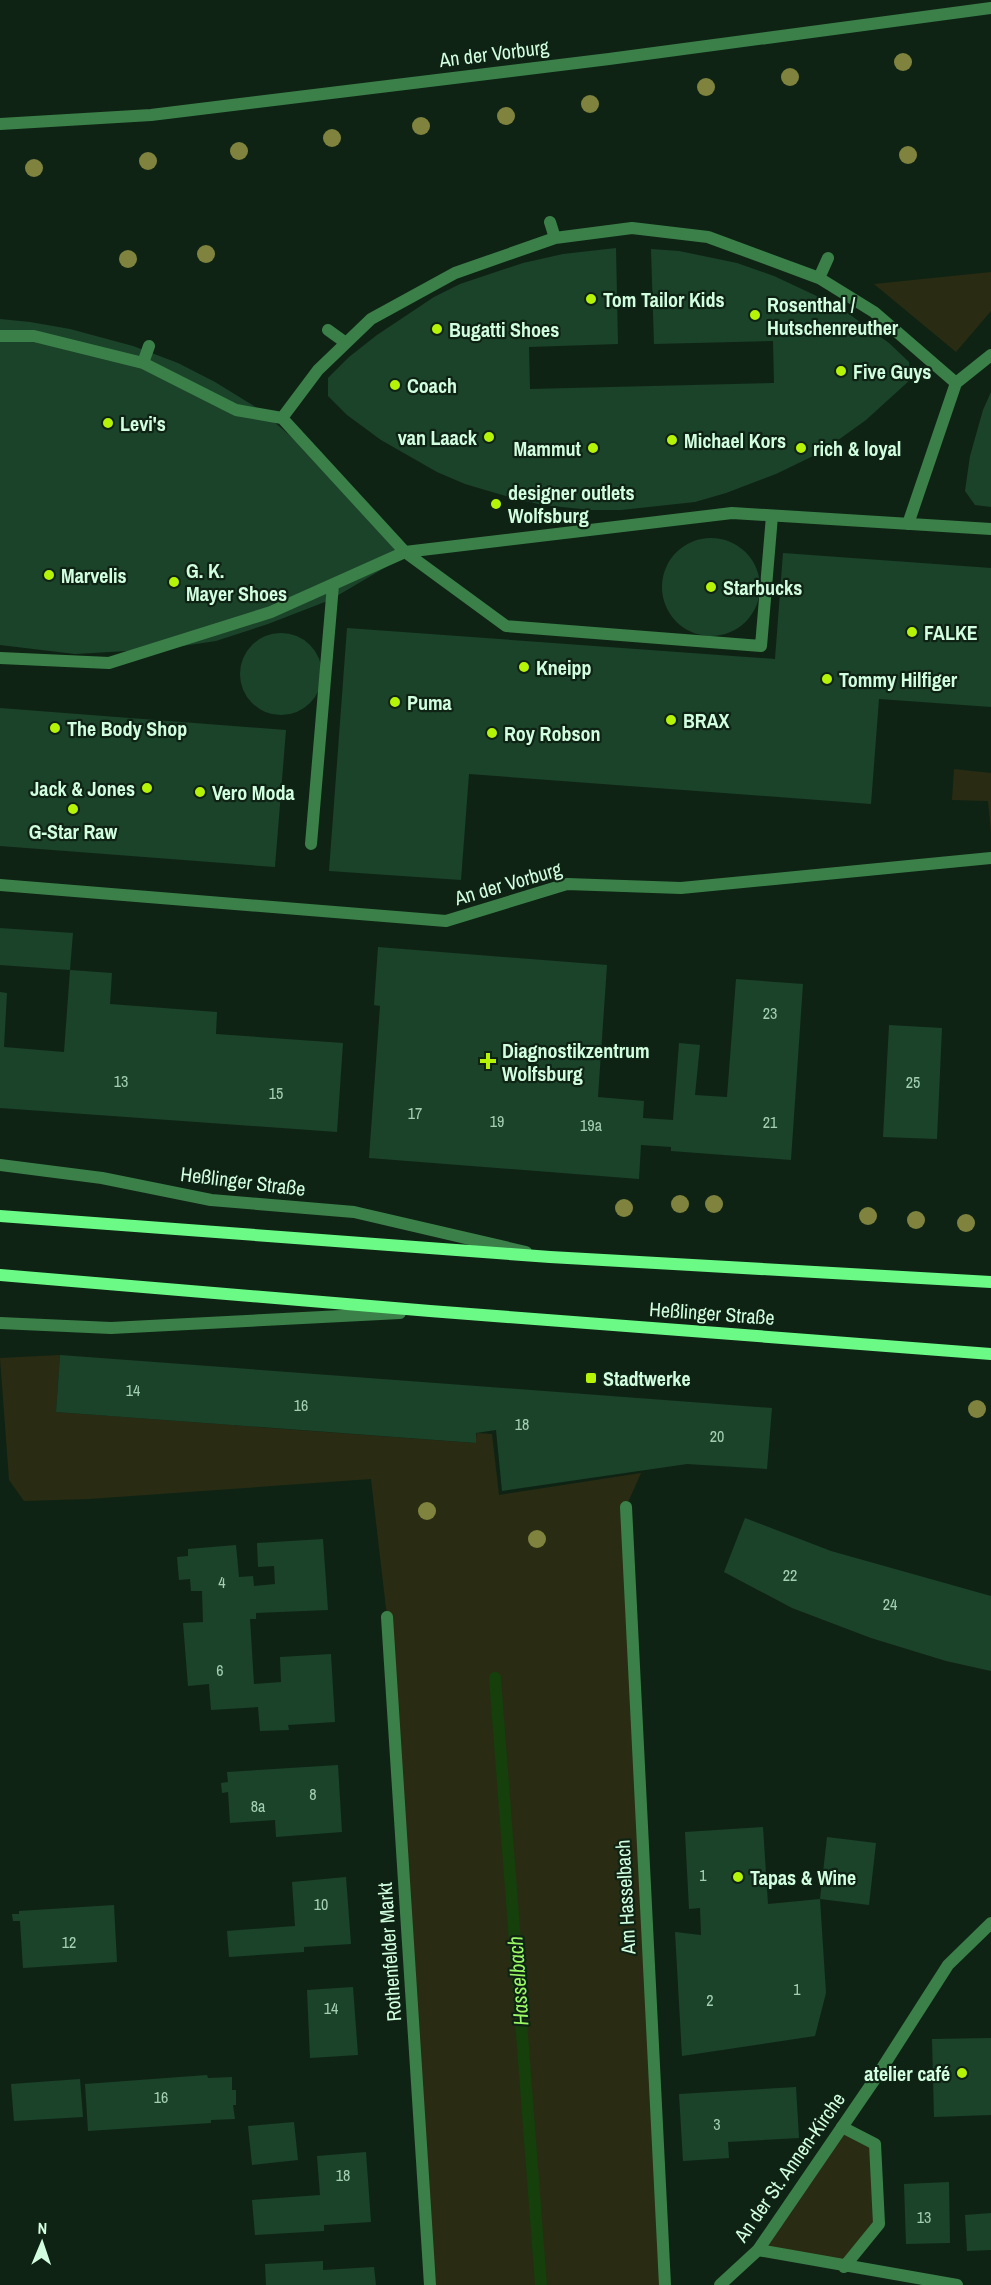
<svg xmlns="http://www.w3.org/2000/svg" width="991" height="2285" viewBox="0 0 991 2285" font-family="'Archivo Narrow',sans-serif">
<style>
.green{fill:#292c12}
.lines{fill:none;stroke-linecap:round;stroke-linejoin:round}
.stream{stroke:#153f0b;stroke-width:12}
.building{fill:#1b432a}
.service{stroke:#3b8049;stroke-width:12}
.pedestrian{stroke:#3b8049;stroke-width:12}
.minor{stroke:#3b8049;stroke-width:12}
.secondary{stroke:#6cfa87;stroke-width:12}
.tree{fill:#7f833e}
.poi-dot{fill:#b5f407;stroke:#0f2315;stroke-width:2}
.labels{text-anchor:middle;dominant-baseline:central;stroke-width:4.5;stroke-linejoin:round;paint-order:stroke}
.number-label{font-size:16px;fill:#a4cfb1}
.street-label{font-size:20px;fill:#d1fede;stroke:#0f2315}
.poi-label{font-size:20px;font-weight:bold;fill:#d1fede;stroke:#0f2315;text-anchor:start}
.water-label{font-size:21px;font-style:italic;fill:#9bfa63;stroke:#0f2315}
</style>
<rect width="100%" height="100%" fill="#0f2315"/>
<!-- green -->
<path class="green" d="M991 272V311L956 352 874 284Z
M954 769 991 773V833L988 801 952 800Z
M60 1355 56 1412 475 1443 477 1433 492 1434 499 1495 641 1473 626 1507 666 2285H430L387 1617 371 1479 89 1499 24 1501 9 1480 0 1358Z
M842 2127 875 2144 879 2224 844 2267 758 2250Z"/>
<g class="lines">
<!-- stream -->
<path class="stream" d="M495 1678 541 2285"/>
</g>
<!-- building -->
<path class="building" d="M616 248 618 344 529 347 530 389 774 383 773 341 654 344 651 249 679 251 737 263 774 276 838 306 889 343 909 362 910 380 866 420 841 438 811 457 776 474 726 493 695 502 621 510H591L543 505 516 499 465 484 437 472 381 440 347 415 328 396V378L349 357 377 335 434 297 460 284 523 263 563 254Z
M0 319 30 322 70 329 133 346 178 363 215 382 254 406 279 426 338 478 403 557 330 600 268 624 216 641 162 649 75 654 0 645Z
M991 392V507L975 505 965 491 970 456 983 410Z
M662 587a49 49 0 1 1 98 0a49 49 0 1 1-98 0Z
M783 553 991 568V707L879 699 871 804 469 774 461 880 329 871 347 628 775 659Z
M240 674a41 41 0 1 1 82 0a41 41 0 1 1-82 0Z
M0 708 286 730 275 867 0 846Z
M0 928 73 933 70 970 112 973 110 1004 217 1012 216 1034 343 1043 337 1132 0 1108V992L7 993 4 1047 64 1052 70 970 0 965Z
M378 947 607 965 598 1097 644 1101 643 1118 673 1120 679 1043 700 1045 695 1095 727 1097 736 979 803 984 791 1160 671 1151V1147L641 1145 639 1179 369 1158 380 1006 374 1005Z
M889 1025 942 1028 937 1139 883 1137Z
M60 1355 772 1408 767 1469 687 1464 502 1491 496 1430 476 1433V1443L56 1412Z
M745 1518 831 1551 991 1596V1671L946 1661 871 1638 792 1608 724 1572Z
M323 1539 328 1610 256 1613V1619H250L254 1684 281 1682 280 1657 331 1654 335 1722 288 1725 289 1730 260 1731 258 1707 211 1710 209 1684 188 1686 183 1623 203 1622 202 1591H191L190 1579 179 1580 177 1557 188 1556V1549L236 1545 239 1577 253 1576 254 1586 275 1584 274 1566 258 1567 257 1543Z
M338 1765 342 1832 276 1837 275 1820 230 1823 228 1792 222 1793 221 1783 228 1782 227 1772Z
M763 1827 768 1904 820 1899 826 1993 815 2036 682 2056 675 1932 701 1935 700 1908 689 1909 685 1832Z
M827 1837 876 1843 869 1905 820 1899Z
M346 1877 351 1944 304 1947V1952L229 1957 227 1931 295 1926 292 1882Z
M114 1905 117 1962 23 1968 20 1921H13L12 1914H19V1911Z
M353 1987 358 2055 310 2058 307 1990Z
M991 2038V2115L934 2117 932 2039Z
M207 2075 208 2078 232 2077V2090H236V2105H233L235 2119 211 2120V2123L88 2131 85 2084Z
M80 2079 83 2117 14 2121 11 2084Z
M796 2087 799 2138 728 2142 729 2158 683 2161 679 2094Z
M294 2122 298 2160 252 2165 248 2126Z
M366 2152 371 2222 324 2225V2231L255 2235 252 2200 320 2195 317 2156Z
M949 2182 950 2243 906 2244 904 2184Z
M991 2213V2250L967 2251 965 2215Z
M323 2261V2270L374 2267 376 2285H266L265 2264Z"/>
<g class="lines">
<!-- service -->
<path class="service" d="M626 1507 665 2285
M842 2127 875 2144 879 2224 844 2267
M758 2250 957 2285"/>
<!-- pedestrian -->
<path class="pedestrian" d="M550 222 555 238
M819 278 828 258
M328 330 346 343
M0 336H34L143 363 236 410 282 418 318 370 371 319 455 273 555 238 632 228 708 237 819 278 874 312 956 383 991 355
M143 363 149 346
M282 418 405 552 506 626 761 646 772 516
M908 524 956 383
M0 658 109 663 271 612 405 552 732 513 991 529
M311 844 333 585"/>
<!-- minor -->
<path class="minor" d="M0 124 151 115 609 59 991 8
M0 885 446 921 567 884 681 888 991 858
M0 1165 102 1178 211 1200 354 1212 526 1252
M0 1323 111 1328 400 1313
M387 1617 430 2285
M720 2285 758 2250 877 2076 948 1965 991 1923"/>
<!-- secondary -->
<path class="secondary" d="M0 1216 550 1257 991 1282
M0 1275 430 1311 991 1354"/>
</g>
<!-- trees -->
<g class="tree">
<circle cx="903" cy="62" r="9"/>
<circle cx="790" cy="77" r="9"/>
<circle cx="706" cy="87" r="9"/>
<circle cx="590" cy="104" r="9"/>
<circle cx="506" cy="116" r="9"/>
<circle cx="421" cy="126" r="9"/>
<circle cx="332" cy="138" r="9"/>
<circle cx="239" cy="151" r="9"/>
<circle cx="908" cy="155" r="9"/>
<circle cx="148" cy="161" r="9"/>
<circle cx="34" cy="168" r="9"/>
<circle cx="206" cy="254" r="9"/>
<circle cx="128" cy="259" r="9"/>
<circle cx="680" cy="1204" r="9"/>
<circle cx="714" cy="1204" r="9"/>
<circle cx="624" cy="1208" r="9"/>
<circle cx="868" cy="1216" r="9"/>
<circle cx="916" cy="1220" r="9"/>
<circle cx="966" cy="1223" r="9"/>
<circle cx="977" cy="1409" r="9"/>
<circle cx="427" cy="1511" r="9"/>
<circle cx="537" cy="1539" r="9"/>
</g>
<!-- markers -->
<g class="poi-dot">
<circle cx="591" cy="299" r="6"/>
<circle cx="755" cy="315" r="6"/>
<circle cx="437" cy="329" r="6"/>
<circle cx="841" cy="371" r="6"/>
<circle cx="395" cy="385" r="6"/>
<circle cx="108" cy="423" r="6"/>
<circle cx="489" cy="437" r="6"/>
<circle cx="672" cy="440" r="6"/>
<circle cx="593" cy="448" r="6"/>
<circle cx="801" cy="448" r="6"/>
<circle cx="496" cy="504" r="6"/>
<circle cx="49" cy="575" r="6"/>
<circle cx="174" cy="582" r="6"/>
<circle cx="711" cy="587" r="6"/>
<circle cx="912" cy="632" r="6"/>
<circle cx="524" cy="667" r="6"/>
<circle cx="827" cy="679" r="6"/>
<circle cx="395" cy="702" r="6"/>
<circle cx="671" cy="720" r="6"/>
<circle cx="55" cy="728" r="6"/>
<circle cx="492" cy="733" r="6"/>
<circle cx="147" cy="788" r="6"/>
<circle cx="200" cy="792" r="6"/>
<circle cx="73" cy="809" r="6"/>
<path d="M485 1052h6v6h6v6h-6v6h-6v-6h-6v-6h6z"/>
<rect x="585" y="1372" width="12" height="12" rx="3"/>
<circle cx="738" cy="1877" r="6"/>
<circle cx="962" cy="2073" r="6"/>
</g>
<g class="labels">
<!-- number labels -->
<g class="number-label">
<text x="770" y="1013">23</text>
<text x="121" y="1081">13</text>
<text x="913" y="1082">25</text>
<text x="276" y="1093">15</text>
<text x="415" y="1113">17</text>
<text x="497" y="1121">19</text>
<text x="770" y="1122">21</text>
<text x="591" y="1125">19a</text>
<text x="133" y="1390">14</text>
<text x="301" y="1405">16</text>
<text x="522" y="1424">18</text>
<text x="717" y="1436">20</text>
<text x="790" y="1575">22</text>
<text x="222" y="1582">4</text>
<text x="890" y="1604">24</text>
<text x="220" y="1670">6</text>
<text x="313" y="1794">8</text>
<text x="258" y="1806">8a</text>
<text x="703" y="1875">1</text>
<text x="321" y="1904">10</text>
<text x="69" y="1942">12</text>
<text x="797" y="1989">1</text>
<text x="710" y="2000">2</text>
<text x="331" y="2008">14</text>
<text x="161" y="2097">16</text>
<text x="717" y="2124">3</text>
<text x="343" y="2175">18</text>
<text x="924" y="2217">13</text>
</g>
<!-- street labels -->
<g class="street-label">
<text transform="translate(494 53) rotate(-7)">An der Vorburg</text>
<text transform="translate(508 883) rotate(-16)">An der Vorburg</text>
<text transform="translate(243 1181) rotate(7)">Heßlinger Straße</text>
<text transform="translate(712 1313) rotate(4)">Heßlinger Straße</text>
<text transform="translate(625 1897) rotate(-93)">Am Hasselbach</text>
<text transform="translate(389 1952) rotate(-94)">Rothenfelder Markt</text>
<text transform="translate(789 2167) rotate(-55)">An der St. Annen-Kirche</text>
</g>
<!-- poi labels -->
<g class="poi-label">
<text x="603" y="299">Tom Tailor Kids</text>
<text x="767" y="304">Rosenthal /<tspan x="767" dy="23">Hutschenreuther</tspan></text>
<text x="449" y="329">Bugatti Shoes</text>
<text x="853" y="371">Five Guys</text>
<text x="407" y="385">Coach</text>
<text x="120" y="423">Levi's</text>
<text x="477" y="437" text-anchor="end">van Laack</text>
<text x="684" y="440">Michael Kors</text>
<text x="581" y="448" text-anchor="end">Mammut</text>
<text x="813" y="448">rich &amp; loyal</text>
<text x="508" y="492">designer outlets<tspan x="508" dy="23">Wolfsburg</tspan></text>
<text x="186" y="570">G. K.<tspan x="186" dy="23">Mayer Shoes</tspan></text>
<text x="61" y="575">Marvelis</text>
<text x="723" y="587">Starbucks</text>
<text x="924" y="632">FALKE</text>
<text x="536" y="667">Kneipp</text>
<text x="839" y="679">Tommy Hilfiger</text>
<text x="407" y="702">Puma</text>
<text x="683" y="720">BRAX</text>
<text x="67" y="728">The Body Shop</text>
<text x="504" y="733">Roy Robson</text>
<text x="135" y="788" text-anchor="end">Jack &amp; Jones</text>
<text x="212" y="792">Vero Moda</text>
<text x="73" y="831" text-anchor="middle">G-Star Raw</text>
<text x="502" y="1050">Diagnostikzentrum<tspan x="502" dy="23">Wolfsburg</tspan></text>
<text x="603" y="1378">Stadtwerke</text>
<text x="750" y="1877">Tapas &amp; Wine</text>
<text x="950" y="2073" text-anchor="end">atelier café</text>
</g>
<!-- water labels -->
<g class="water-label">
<text transform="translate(518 1981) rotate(-94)">Hasselbach</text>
</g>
</g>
<!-- north arrow -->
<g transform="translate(42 2243) rotate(2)" stroke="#0f2315" stroke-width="4.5" paint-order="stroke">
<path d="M0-4.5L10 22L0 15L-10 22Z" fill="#d1fede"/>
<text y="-9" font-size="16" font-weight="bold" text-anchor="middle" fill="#d1fede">N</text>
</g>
</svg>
